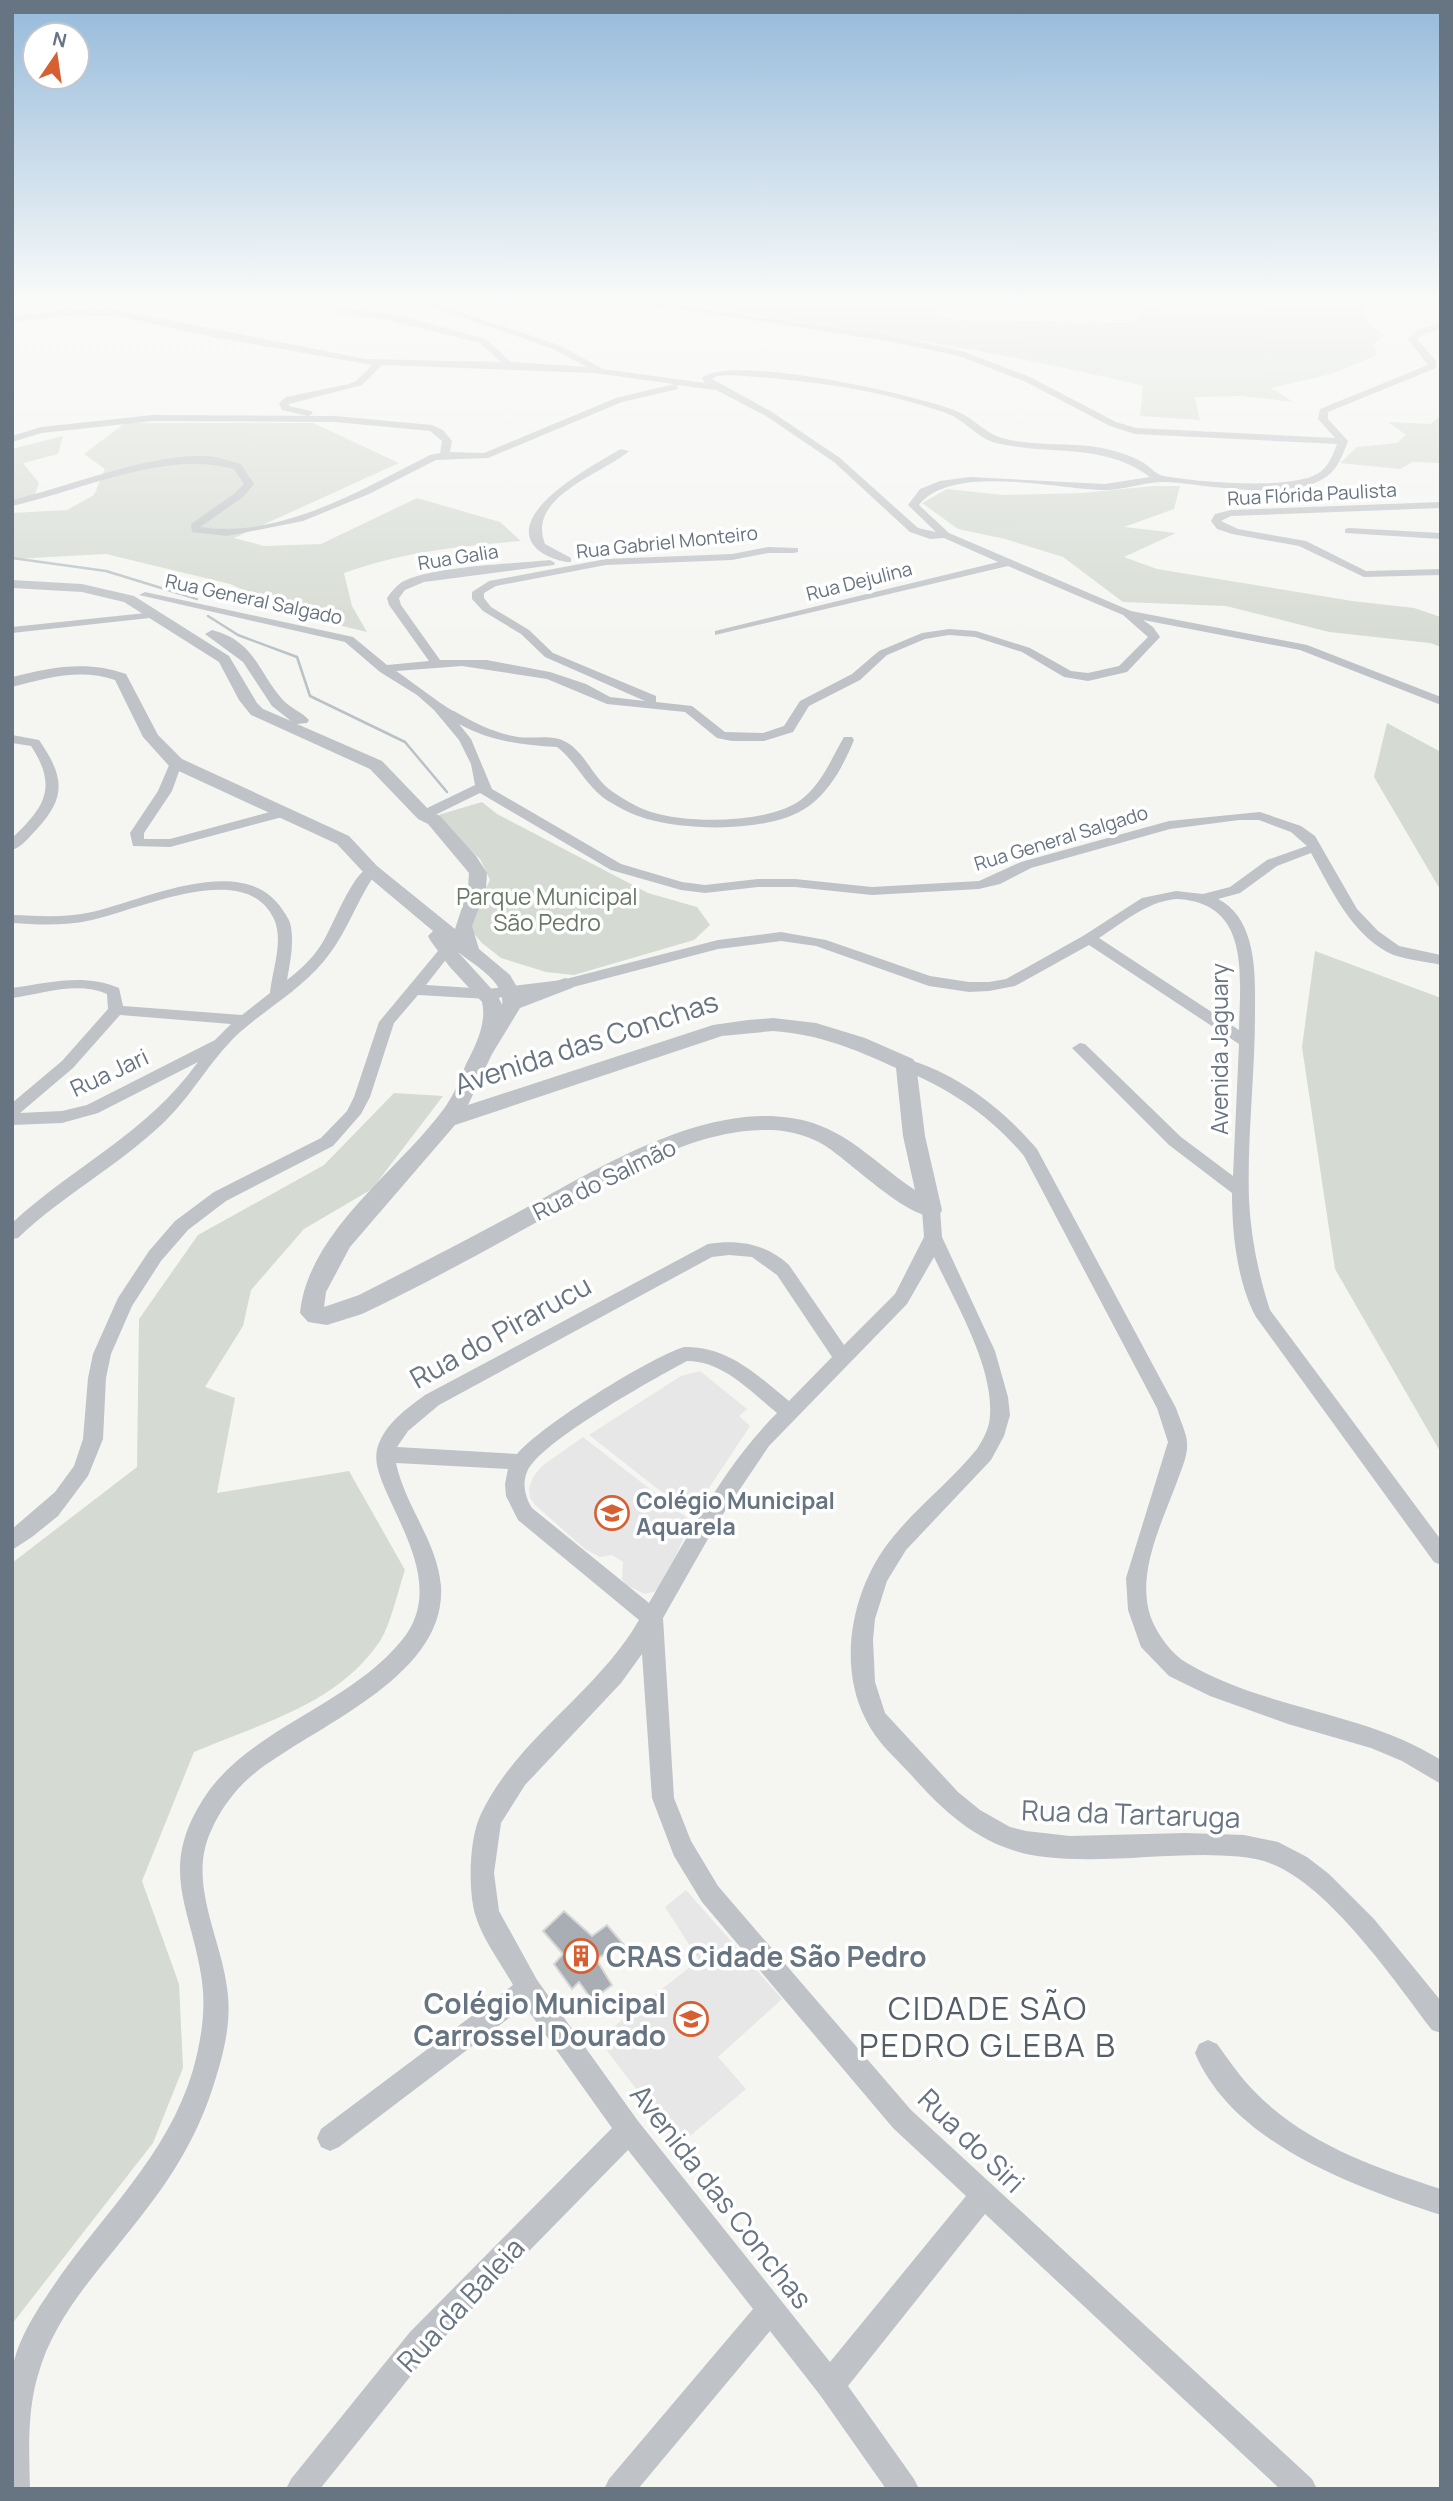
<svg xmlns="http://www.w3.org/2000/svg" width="1453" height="2501" viewBox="0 0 1453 2501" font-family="Manrope,sans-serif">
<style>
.built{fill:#e6e7e6}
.green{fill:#d5dad2}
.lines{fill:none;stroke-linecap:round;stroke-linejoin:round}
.stream{stroke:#b8c2c7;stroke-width:2.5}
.building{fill:#a8aeb4;stroke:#d7d7d5;stroke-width:2}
.minor{fill:#bfc2c6;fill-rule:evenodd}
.tertiary{fill:#bfc2c6;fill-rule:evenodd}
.labels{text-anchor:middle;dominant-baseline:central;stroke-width:7;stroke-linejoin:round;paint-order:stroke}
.far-street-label{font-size:19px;fill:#677481;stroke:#fff}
.park-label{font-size:23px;fill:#687965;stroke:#fff}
.street-label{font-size:23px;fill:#677481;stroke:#fff}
.poi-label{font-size:23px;font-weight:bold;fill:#677481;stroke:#fff;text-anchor:start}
.near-street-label{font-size:28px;fill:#677481;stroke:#fff}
.near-poi-label{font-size:28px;font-weight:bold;fill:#677481;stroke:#fff;text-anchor:start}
.near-quarter-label{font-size:32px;letter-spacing:2px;fill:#545e67;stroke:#fff}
</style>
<rect width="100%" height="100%" fill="#f5f6f2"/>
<!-- built -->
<path class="built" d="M700 1371 747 1409 739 1416 750 1426 691 1515 589 1435 681 1376Z
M583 1437 691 1521 661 1590 645 1594 626 1585 622 1579 623 1562 612 1555 600 1557 585 1549 535 1505 530 1498 529 1488 533 1477 542 1466Z
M686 1890 782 1999 718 2057 746 2089 679 2145 598 2039 699 1960 665 1907Z"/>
<!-- green -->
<path class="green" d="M682 303H970L927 315 969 321 1131 323 1156 303H1363C1361 319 1372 326 1384 336L1373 344 1377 355 1331 374 1271 388 1293 402 1242 396 1195 397 1200 420 1140 416 1143 386C992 348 836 328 682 303Z
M1441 416V463L1413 462 1400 469 1340 463 1357 447 1397 443 1406 435 1388 422 1430 424Z
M125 423H313L399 463 234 538 264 546 321 544 417 498 500 522 521 541C459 546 403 552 344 573L352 606 367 632 305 617 230 584 106 554 12 559V513L67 510 94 495 105 469 84 454Z
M63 436 58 454 23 463 39 483 34 497 12 500V449Z
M1154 486H1180L1174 509 1124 527 1176 533 1124 557 1157 569 1352 601 1414 608 1441 617V647L1430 643 1329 632 1226 606 1123 602 1063 557 1005 539 958 529 922 503 947 489 1003 495 1082 493Z
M1387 723 1441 752V891L1374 777Z
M482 802 497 814 648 893 697 907 710 925 694 940 574 975 546 972 501 958 482 943 471 930 472 916 490 880 480 859 435 816Z
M1315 951 1441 998V1453L1335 1269 1302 1047Z
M394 1093 443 1096 372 1189 304 1229 251 1290 243 1326 205 1387 235 1398 217 1493 349 1471 405 1570C398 1590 391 1624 380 1641 337 1705 261 1723 194 1752L142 1881 179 1984 183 2068 153 2143 12 2324V1563L137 1467 139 1319 198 1235 324 1165Z"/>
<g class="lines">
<!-- stream -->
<path class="stream" d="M12 558 106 571 197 599
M208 616 238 635 297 657 310 696 405 742 447 792"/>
</g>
<!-- building -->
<path class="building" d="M564 1911 592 1936 607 1925 624 1945 596 1959 612 1985 592 2000 579 1982 572 1989 554 1964 563 1954 543 1931Z"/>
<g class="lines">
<!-- minor -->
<path class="minor" d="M422 303H433L559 345 603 369 705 383 702 378C730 353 918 395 956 411 973 417 984 433 1002 438 1034 447 1069 442 1102 448 1116 451 1130 455 1142 462 1150 466 1156 475 1164 476 1196 482 1290 490 1317 474 1328 468 1333 455 1337 444L1135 434 1110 426 1026 382 959 356 888 341 641 303H660L888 335 965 352 1032 378 1116 422 1136 428 1335 438 1318 419 1320 409 1428 365 1408 339 1417 330 1441 323V329L1423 334 1417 339 1436 361V368L1328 412V419L1348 441C1343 454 1338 469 1326 477 1290 502 1210 485 1168 482 1146 481 1126 490 1104 490 1057 489 951 463 919 505L949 533 1131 611 1307 645 1441 697V705L1300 650 1143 620 1153 627 1160 637 1127 672 1088 681 1064 677 1022 652 975 637 949 635 925 639 887 655 860 680 809 706 793 732 764 741H732L717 738 685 712 607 704 547 679 462 666 396 671C407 678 450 711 454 711 475 723 494 733 518 737 533 739 553 734 566 742 586 753 593 779 613 792 625 800 638 808 651 812 689 824 770 824 802 799 823 782 831 759 844 737H852L854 740C844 764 831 790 809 806 772 833 690 831 647 819 633 815 620 808 608 801 586 787 577 762 557 747 521 745 490 741 459 724L471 739 492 789 621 864 682 882 705 885 758 879H795L872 887 979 881 1021 862 1169 821 1260 812 1301 826 1315 836 1357 909 1378 931 1399 946 1441 955V965C1425 961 1402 960 1387 952 1350 931 1331 889 1311 853L1277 866 1240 893 1218 899C1234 907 1244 922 1249 940 1256 964 1255 990 1255 1014 1255 1075 1247 1138 1249 1200 1251 1238 1258 1273 1270 1310L1441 1540V1565L1434 1562 1256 1317C1237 1282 1232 1233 1232 1193L1169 1145 1072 1048 1080 1043 1085 1044 1181 1137 1233 1176 1239 1044 1089 945 1015 986 989 991 969 992 929 986 816 946 781 941 718 949 562 990 488 999 418 995 394 1023 370 1097 361 1114 333 1146 226 1201 188 1230 161 1261 132 1306 111 1354 106 1378 103 1439 88 1476 58 1516 32 1537 12 1550V1529L55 1492 74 1466 83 1439 88 1378 93 1354 118 1298 149 1251 175 1221 214 1192 321 1138 347 1111 354 1097 379 1022 443 945 448 943 455 948 426 985 488 989 562 980 718 940 781 932 826 940 930 976 969 982H989L1006 979 1083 936 1142 898 1176 891 1203 894 1230 887 1267 860 1307 846 1291 832 1259 820H1239L1170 829 1031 868 1000 884 979 889 872 895 795 887H758L705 893 681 890 611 870 480 793 429 818H419V812L475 785 471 764 459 740 434 710 417 695 380 672 345 642 139 595 145 592 353 637 387 665 429 661 389 605 387 598C392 591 396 586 402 582 432 566 513 564 550 560L555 563 554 565 424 582 405 590 399 598 401 605 440 660H487L550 672 586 684 610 697 645 701 545 657 521 634 483 611 472 599V592L489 581 606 559 732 554 768 547 798 548V552L794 553H768L732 560 606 565 496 586 484 593V598L491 607 529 630 553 653 656 696V702L692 706 725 732 763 733 784 726 800 701 852 674 879 651 922 633 949 629 976 631 1030 648 1071 671 1088 673 1119 666 1148 637 1123 615 1008 566 715 635V631L998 562 944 538 930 539 910 532 834 462 766 416 716 390 677 385 678 389 622 402 488 458 436 460 369 494 303 521 227 536 192 532 191 524 235 493 244 484 234 469C165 450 80 491 12 506V500C67 487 161 449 215 457 224 459 233 462 241 464L254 484 243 497 200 527C280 539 361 490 430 455L440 453 442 441 430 431 335 422 153 421 42 433 12 442V436L41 427 153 415 335 416 432 425 443 430 452 441 450 452 484 453 616 398 674 384 594 373 382 365 362 385 289 404V406L311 411 313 413 308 416 282 410 279 403 286 397 349 384 356 381 372 365 213 337 122 317 75 315 12 322V316L75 309 122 311 366 359 501 362 480 343 387 320 338 313 341 308 402 316 486 339 511 362 587 367 553 349ZM732 375C804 380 878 389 946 413 965 420 977 438 996 443 1049 456 1104 442 1150 477L1105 484 970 477 940 481 920 489 908 505 936 532 918 528 840 458 772 412 712 379 717 376ZM1176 899C1251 902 1240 975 1239 1030L1099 938C1124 922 1146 902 1176 899Z
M621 449 629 451C603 474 526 496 545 544L571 558V562C562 563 542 555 536 548 502 512 599 462 621 449Z
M1441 502V508L1231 516 1221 521 1238 529 1306 541 1366 571 1441 569V575L1364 577 1299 546 1232 534 1217 529 1211 521 1215 514 1231 510Z
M1349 528 1441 533V539L1345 533V529Z
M155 612 161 615 159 617 12 633V627Z
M12 735 39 740C63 775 68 796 37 829 30 836 22 847 12 850V838C45 807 58 787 31 746L12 743Z
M176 759 182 763 172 791 144 833V839H170L285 808 292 812 290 815 170 847 133 846 130 833 158 791 170 763Z
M371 866 378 870C357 899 347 934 324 961 300 990 266 1009 239 1033 209 1061 191 1098 160 1126 116 1167 62 1196 18 1238L12 1239V1223C76 1164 145 1135 198 1062L98 1113 62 1123 12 1125V1103L62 1061 108 1009 107 994C77 981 43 994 12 998V988C50 983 83 973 119 988L123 1006 242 1015 270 993C272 971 284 941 274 919 246 858 139 910 92 920 66 926 39 925 12 923V915C39 916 66 918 92 912 144 900 244 851 282 909 286 915 290 920 291 927 294 945 290 963 287 980 300 970 312 959 321 945 333 927 352 872 371 866ZM120 1015 231 1024 215 1040 87 1105 62 1111 20 1113 73 1068Z
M906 1059C957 1073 1003 1109 1037 1149L1176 1408C1179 1418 1187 1433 1187 1443 1188 1455 1182 1468 1178 1479 1163 1521 1135 1573 1151 1618 1158 1635 1171 1654 1187 1663 1266 1710 1364 1711 1441 1760V1784L1402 1761 1371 1748 1288 1724 1210 1696 1169 1676 1141 1647 1128 1610 1126 1578 1168 1442 1157 1408 1024 1156C990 1115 949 1089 900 1068L898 1064 900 1060Z
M931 1204 940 1210 942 1237 995 1351 1008 1397 1010 1415 1004 1436 991 1460 906 1550 887 1581 875 1619 873 1640 875 1682 885 1713 958 1792 980 1810 1010 1827 1026 1831 1070 1836 1186 1833 1244 1835 1278 1842 1307 1857 1329 1874 1374 1919 1441 2001V2033L1432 2030C1394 1980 1330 1887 1272 1864 1251 1855 1226 1856 1204 1855 1151 1855 1098 1863 1045 1857 989 1851 949 1818 913 1777 897 1759 877 1743 866 1720 836 1663 853 1585 893 1537 919 1505 952 1480 977 1449 984 1438 990 1427 990 1414 993 1365 954 1300 934 1257L907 1304 769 1446 717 1523 663 1618 674 1798 691 1841 718 1886 911 2110 1312 2479 1317 2489H1280L985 2214 848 2386 914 2479 919 2489H886L820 2395 770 2331 638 2489H604L609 2479 753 2309 628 2150 430 2352 320 2489H286L291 2479 410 2332 612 2128 525 2006 339 2147 330 2151 321 2147 317 2138 321 2129 513 1985C501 1963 482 1939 475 1914 468 1889 469 1838 481 1814 517 1738 597 1693 639 1620L518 1520 506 1496 505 1484 508 1469 396 1463C405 1506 437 1541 441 1586 447 1680 307 1728 249 1778 233 1792 219 1812 211 1831 186 1884 224 1942 228 1996 231 2027 222 2060 212 2090 197 2136 172 2177 142 2215 104 2265 55 2313 38 2375 27 2412 29 2451 30 2489H12C12 2461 12 2433 12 2405 12 2393 10 2378 13 2366 18 2340 35 2313 50 2291 99 2217 167 2158 193 2070 201 2041 206 2011 202 1981 192 1909 158 1872 202 1801 246 1729 348 1707 402 1640 441 1592 406 1537 385 1489 380 1476 373 1461 378 1446 386 1423 406 1409 425 1395L708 1244C739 1239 766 1244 789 1265L844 1345 895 1294 924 1237 922 1210ZM729 1255 752 1257 777 1275 832 1357 789 1401C757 1375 728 1346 684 1347 647 1359 542 1425 517 1454L397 1447 408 1431 439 1405 712 1257ZM687 1361C723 1361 750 1391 777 1413 723 1467 687 1538 649 1603L532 1508C525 1497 522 1484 527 1472 538 1443 655 1378 687 1361ZM642 1654 652 1798 674 1856 702 1902 893 2128 966 2196 830 2362 638 2121 537 1980 499 1911 494 1873 501 1823 525 1785 621 1683Z
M1208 2040 1217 2044C1229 2060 1240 2077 1254 2091 1304 2143 1374 2167 1441 2189V2215C1355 2187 1233 2144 1195 2053L1199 2044Z"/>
<!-- tertiary -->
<path class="tertiary" d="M12 580 82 584 134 596 229 656 257 703 263 709 291 721 272 706 243 662 205 634 212 630C255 641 258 672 282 699 290 708 302 712 309 720L307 723 297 724 382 761 430 811 440 816 476 856 487 873 486 889 472 926 479 949 510 975 521 994 565 978 572 980 575 984 572 988 520 1008 492 1054 468 1105 713 1025 748 1020 773 1018 816 1023 865 1038 913 1059 916 1064 925 1136 942 1210 939 1216C912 1224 849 1160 824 1145 809 1136 790 1131 773 1130 688 1127 607 1183 537 1222 479 1254 421 1286 362 1314L327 1325 308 1322 300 1313C308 1232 397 1172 443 1110 454 1096 460 1078 467 1062 476 1045 487 1022 482 1002L449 966 430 940 428 936 433 931 365 874 337 844 170 767 143 737 115 680C81 668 46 678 12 687V677C51 667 88 660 126 674L158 735 182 759 349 836 377 866 455 929 468 889 469 873 428 824 418 819 370 769 251 715 239 700 219 662 124 602 82 592 12 588ZM458 952C474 965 506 982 502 1005L498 996ZM773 1031C818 1034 855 1049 896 1068L903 1136 915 1190C881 1168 853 1136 813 1123 714 1092 595 1171 511 1216 461 1243 410 1269 359 1295L324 1307 326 1292 350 1247 455 1125 722 1036Z"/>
</g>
<!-- sky -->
<linearGradient id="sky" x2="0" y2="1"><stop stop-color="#95badb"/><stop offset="0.46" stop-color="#fafbf9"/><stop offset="1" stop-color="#fafbf9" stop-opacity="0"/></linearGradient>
<rect width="1453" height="653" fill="url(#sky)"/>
<!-- icons -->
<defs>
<g id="school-ring" transform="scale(1.75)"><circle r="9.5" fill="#fff" stroke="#d75f32" stroke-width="1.5"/><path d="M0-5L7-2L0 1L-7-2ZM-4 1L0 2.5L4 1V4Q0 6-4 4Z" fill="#d75f32"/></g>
<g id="building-ring" transform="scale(1.75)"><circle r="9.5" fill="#fff" stroke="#d75f32" stroke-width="1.5"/><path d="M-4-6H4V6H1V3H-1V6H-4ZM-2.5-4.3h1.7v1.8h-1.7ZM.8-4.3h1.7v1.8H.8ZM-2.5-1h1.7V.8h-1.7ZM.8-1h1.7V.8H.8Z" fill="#d75f32"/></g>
</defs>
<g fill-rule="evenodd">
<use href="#school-ring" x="612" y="1513"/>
<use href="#building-ring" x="581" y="1956"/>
<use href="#school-ring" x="691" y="2019"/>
</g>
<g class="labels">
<!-- far-street labels -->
<g class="far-street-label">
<text transform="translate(1312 494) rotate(-3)">Rua Flórida Paulista</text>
<text transform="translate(667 542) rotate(-6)">Rua Gabriel Monteiro</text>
<text transform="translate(458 557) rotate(-9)">Rua Galia</text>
<text transform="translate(859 581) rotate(-14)">Rua Dejulina</text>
<text transform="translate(254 599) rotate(12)">Rua General Salgado</text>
<text transform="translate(1061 838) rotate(-17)">Rua General Salgado</text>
</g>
<!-- park labels -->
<g class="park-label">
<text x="547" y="896">Parque Municipal<tspan x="547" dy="26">São Pedro</tspan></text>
</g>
<!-- street labels -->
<g class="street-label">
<text transform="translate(1219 1049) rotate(-90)">Avenida Jaguary</text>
<text transform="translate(109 1072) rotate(-25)">Rua Jari</text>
<text transform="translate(604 1179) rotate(-26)">Rua do Salmão</text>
</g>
<!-- poi labels -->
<g class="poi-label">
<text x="636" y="1500">Colégio Municipal<tspan x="636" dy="26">Aquarela</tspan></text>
</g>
<!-- near-street labels -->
<g class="near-street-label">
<text transform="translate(586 1042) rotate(-18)">Avenida das Conchas</text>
<text transform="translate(500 1331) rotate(-29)">Rua do Pirarucu</text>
<text transform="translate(1131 1813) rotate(2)">Rua da Tartaruga</text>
<text transform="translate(972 2140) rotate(44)">Rua do Siri</text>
<text transform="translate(722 2196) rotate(52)">Avenida das Conchas</text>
<text transform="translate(460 2304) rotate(-47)">Rua da Baleia</text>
</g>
<!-- near-poi labels -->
<g class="near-poi-label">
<text x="606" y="1956">CRAS Cidade São Pedro</text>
<text x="666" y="2003" text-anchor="end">Colégio Municipal<tspan x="666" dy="32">Carrossel Dourado</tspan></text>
</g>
<!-- near-quarter labels -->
<g class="near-quarter-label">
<text x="988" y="2008">CIDADE SÃO<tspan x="988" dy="37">PEDRO GLEBA B</tspan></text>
</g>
</g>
<!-- border -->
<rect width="1453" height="2501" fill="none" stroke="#677481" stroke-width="28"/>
<!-- north arrow -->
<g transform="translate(56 56) rotate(13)"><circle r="33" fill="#ffffff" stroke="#c2c7cd" stroke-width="2"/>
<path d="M0-5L12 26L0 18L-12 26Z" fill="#d75f32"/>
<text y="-10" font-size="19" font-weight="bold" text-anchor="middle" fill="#677481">N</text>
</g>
</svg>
